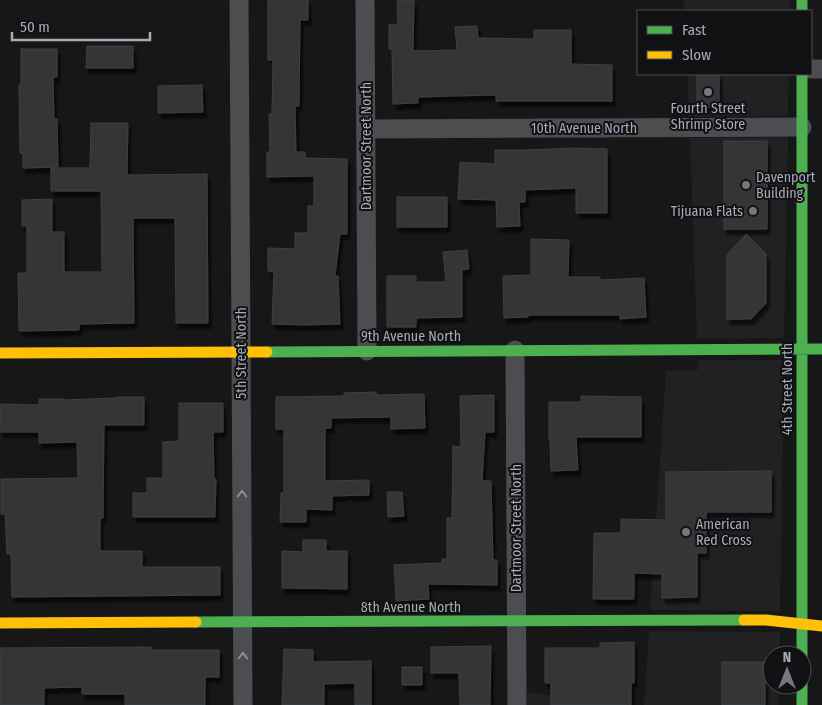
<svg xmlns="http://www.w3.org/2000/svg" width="822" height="705" viewBox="0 0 822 705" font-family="'Fira Sans Condensed',sans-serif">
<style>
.built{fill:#212123}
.building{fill:#353536;stroke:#3f4043;filter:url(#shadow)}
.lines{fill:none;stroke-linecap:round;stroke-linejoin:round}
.street{stroke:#4b4d50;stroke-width:19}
.fast{stroke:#4caf50;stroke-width:11}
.slow{stroke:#ffc107;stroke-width:11}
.oneway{stroke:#8b909a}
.poi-dot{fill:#757880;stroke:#111113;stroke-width:2}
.labels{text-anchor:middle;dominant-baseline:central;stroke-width:4;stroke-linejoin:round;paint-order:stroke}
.poi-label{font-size:14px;fill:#a7acb9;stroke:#111113;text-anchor:start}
.street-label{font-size:14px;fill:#a7acb9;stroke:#111113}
</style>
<defs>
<filter id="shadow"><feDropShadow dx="3" dy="5.5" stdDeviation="1" flood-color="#0009"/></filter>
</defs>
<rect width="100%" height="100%" fill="#171717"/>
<!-- built -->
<path class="built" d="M684 0H790V11H685Z
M687 74H789L788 116 689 117Z
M788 137 784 338 697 339 690 138Z
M698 360H784L780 611 650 610 666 371 698 370Z
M649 631 780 632 779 655H772V685H779V705H644Z
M527 692 614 705H527Z"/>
<!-- building -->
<path class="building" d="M268 0H308V20H300L299 106H295L296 152H305V158L347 159V234H340L335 276H338L340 324 305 325 272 324 274 272 268 271V248L295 249V233H308V206H314V176L267 177V152H270L269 114H272L273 60H268Z
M414 0 413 51 457 50 455 27 477 26 478 38 534 39V30H571V64L612 65V101H496V95L451 96 418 97V103L393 104 392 49H389V25H398L397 1Z
M87 46H133V68H86Z
M21 49H57V77H53L54 119H57L58 167 23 168V153H20L19 85H21Z
M697 74H719V107H697Z
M202 85 203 112 158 113V86Z
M91 123H128L127 175 207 174 208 323H176L175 218H133L134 323 79 324V330L19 331 18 273H27V226H22V200L52 199V232H64V272H102L101 191H51V168H90Z
M724 141H767V229H724Z
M575 148 607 149V213H576V188L525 190V202H519L520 226 497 227 496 200 458 199 460 162 495 164V150H525Z
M397 197H447V227H397Z
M746 234 766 254V303L751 319H727V255Z
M531 239 569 240 568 277H600V280L644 278 646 317 620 319V315H528V317L504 318 503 276 531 275Z
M467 250 469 269 462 270V317L416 318V327H387V276H416V282H446L443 252Z
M376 392V395L424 394 425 428 391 429V417L331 418V428H325V481L369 480V495L332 496V510L306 509V522H280L281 493H284V429H276V397L344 396V393Z
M494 395V432H485L482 481H491L493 560H497V585L428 584 429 599 396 601 394 565 442 563V559H447V518H452L453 446 461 447 460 396Z
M581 396 641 397V437H576L578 470 551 471 550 440H549V402H581Z
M117 397H144V425H104L103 518H100V551H142V567H220V595L12 597 11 554H7L5 514H1V479L78 478 77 442 39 443V432H0V404L39 405V399H63V400L117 398Z
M179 403H223V432H213L214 479H216L215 517H133V493H147V478H163V442L179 441Z
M771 471V512H706V553H697V597L662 598V574L634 573V599H593L594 533H621V519L666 520V472Z
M387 492H402L404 516 388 517Z
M303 540H326V551H347V589L282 588V551L303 552Z
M634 642V683H631V705H551V683H545V648H600V643Z
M491 646 490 705H460L459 673H431V647Z
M151 647V650H219V677H205V705H125V694H82V687L44 688V705H0V648Z
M284 649 313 650V662L371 661V705H355V683L324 684V705H282Z
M722 662H765V705H722Z
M402 667H422V685H402Z"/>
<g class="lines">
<!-- street -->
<path class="street" d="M239 0 243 705
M365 0 367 351
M811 69H822
M366 129 802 127
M515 350 517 705"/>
<!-- fast -->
<path class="fast" d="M802 0V11
M802 74V705
M267 352 822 349
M196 622 744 620"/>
<!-- slow -->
<path class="slow" d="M0 353 267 352
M744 620H766L822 626
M0 623 196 622"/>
</g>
<!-- one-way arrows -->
<defs><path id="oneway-chevron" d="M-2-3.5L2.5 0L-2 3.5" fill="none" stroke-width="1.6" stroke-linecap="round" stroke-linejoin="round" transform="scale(1.25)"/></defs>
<g class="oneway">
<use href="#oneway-chevron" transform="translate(242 494) rotate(-90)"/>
<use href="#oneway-chevron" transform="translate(243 656) rotate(-90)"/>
</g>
<!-- markers -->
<g class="poi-dot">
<circle cx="708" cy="92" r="5"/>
<circle cx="746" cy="185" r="5"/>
<circle cx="753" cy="211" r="5"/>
<circle cx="686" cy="532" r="5"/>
</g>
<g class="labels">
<!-- poi labels -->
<g class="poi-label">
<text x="708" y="108" text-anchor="middle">Fourth Street<tspan x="708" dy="16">Shrimp Store</tspan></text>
<text x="756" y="177">Davenport<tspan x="756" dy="16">Building</tspan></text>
<text x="743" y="211" text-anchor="end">Tijuana Flats</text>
<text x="696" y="524">American<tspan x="696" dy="16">Red Cross</tspan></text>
</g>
<!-- street labels -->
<g class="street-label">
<text x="584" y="128">10th Avenue North</text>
<text transform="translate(366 146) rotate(-90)">Dartmoor Street North</text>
<text x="411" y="336">9th Avenue North</text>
<text transform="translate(241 353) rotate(-90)">5th Street North</text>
<text transform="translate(787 389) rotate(-90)">4th Street North</text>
<text transform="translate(516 528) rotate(-90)">Dartmoor Street North</text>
<text x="411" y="607">8th Avenue North</text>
</g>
</g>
<!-- legend -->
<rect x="637" y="10" width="175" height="65" fill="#111113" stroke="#4d4f55"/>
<rect x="647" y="26" width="25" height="8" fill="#4caf50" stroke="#4d4f55"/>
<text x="682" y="35" font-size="15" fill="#a7acb9">Fast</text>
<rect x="647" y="51" width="25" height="8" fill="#ffc107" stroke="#4d4f55"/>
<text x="682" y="60" font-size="15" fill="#a7acb9">Slow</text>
<!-- north arrow -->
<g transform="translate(787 670)"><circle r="24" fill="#111113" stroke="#4d4f55"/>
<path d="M0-4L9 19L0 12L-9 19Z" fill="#757880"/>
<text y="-8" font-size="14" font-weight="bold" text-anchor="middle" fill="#a7acb9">N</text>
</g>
<!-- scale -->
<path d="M12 32v8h138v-8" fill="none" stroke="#a7acb9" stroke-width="2.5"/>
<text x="20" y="32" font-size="15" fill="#a7acb9" stroke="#111113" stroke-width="4" paint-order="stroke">50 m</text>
</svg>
